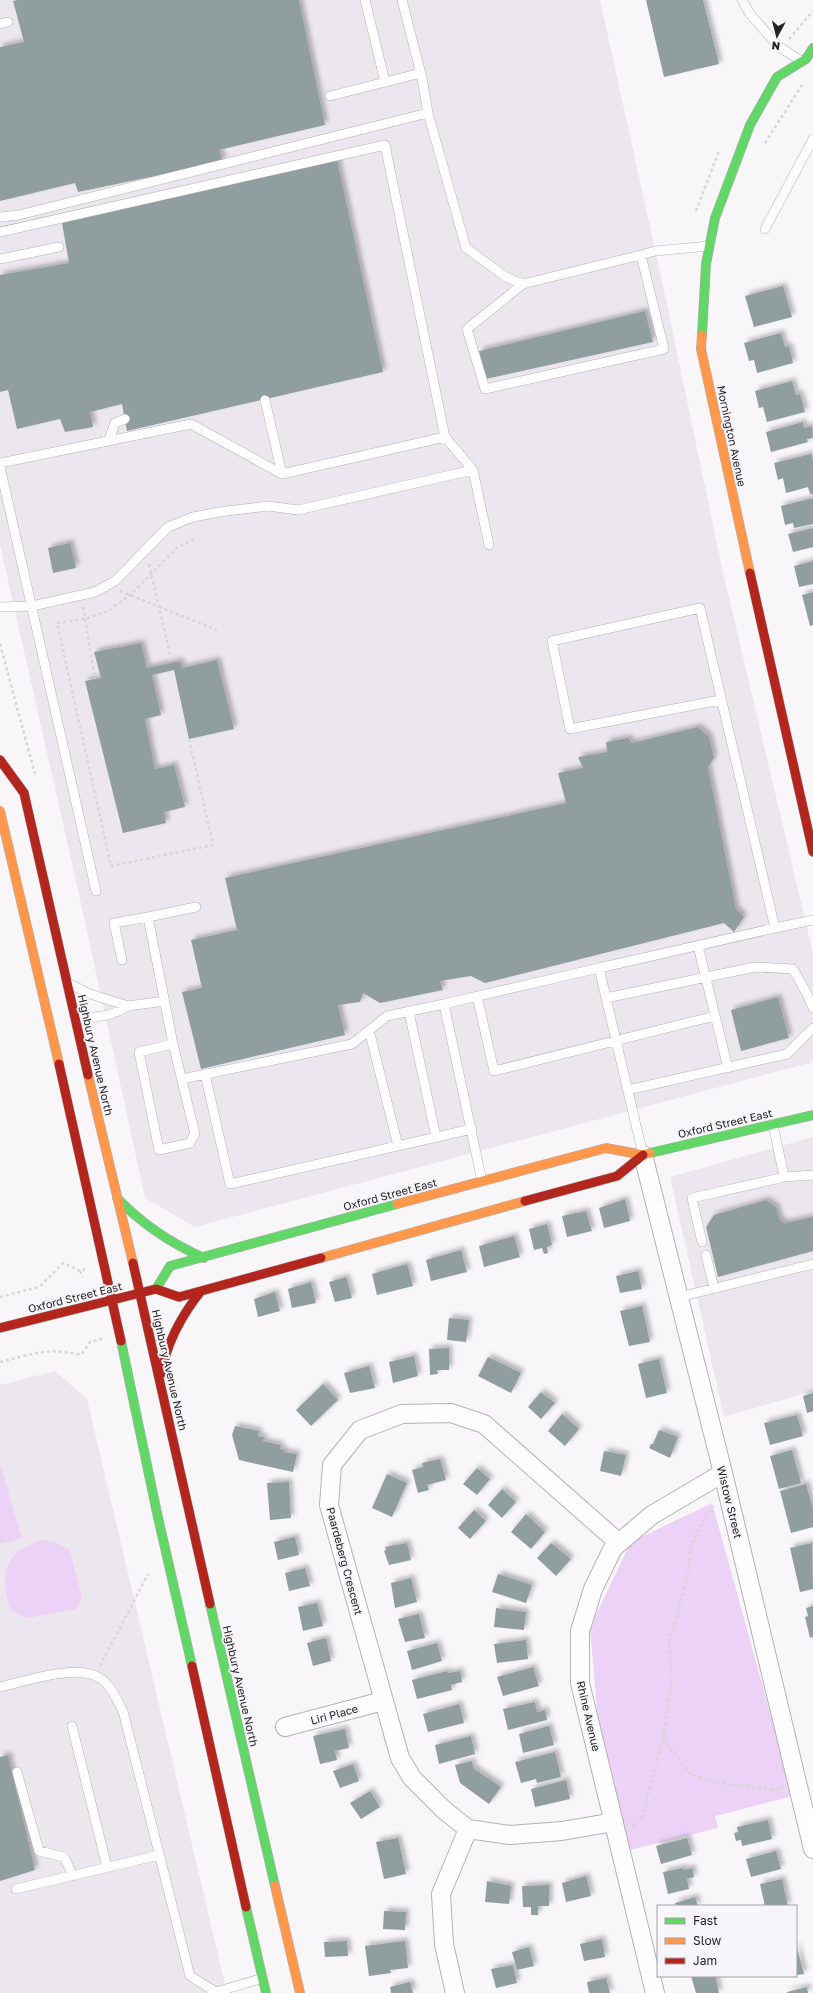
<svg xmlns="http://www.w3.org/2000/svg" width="813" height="1993" viewBox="0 0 813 1993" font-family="'Golos Text',sans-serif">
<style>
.built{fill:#ece7ee}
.green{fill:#ebd2f6}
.building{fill:#909e9f;filter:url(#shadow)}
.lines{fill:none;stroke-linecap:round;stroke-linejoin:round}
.lane-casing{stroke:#b4b2b5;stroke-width:10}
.street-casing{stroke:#b4b2b5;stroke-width:20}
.fast-casing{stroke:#b4b2b5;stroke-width:10}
.slow-casing{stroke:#b4b2b5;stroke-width:10}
.jam-casing{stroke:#b4b2b5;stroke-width:10}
.path{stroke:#d6d6d6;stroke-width:2.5;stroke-dasharray:3 3;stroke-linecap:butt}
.lane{stroke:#fefefe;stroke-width:9}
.street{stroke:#fefefe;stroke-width:18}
.fast{stroke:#63d668;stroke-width:9}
.slow{stroke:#ff974d;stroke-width:9}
.jam{stroke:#b3261e;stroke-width:9}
.labels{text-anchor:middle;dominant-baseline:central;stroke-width:4;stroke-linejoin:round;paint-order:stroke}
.street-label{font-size:11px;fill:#252425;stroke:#f8f5fa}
</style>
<defs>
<filter id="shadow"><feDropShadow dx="3.5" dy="-3.5" stdDeviation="2" flood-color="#0004"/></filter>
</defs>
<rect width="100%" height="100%" fill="#f8f6f9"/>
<!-- built -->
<path class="built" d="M0 0H600L665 295 722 568 813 953V1062L195 1227 145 1198 78 890 0 545Z
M813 1137V1391L724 1417 670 1177Z
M55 1371 87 1399 227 1993H0V1385Z"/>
<!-- green -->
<path class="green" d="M0 1464 22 1538 0 1544Z
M712 1503 793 1796 715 1816 718 1828 626 1851 598 1721 590 1627 631 1542Z
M40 1540 53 1541 70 1550 82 1598 76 1609 28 1618 12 1611C3 1593 0 1564 20 1550 26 1546 33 1544 40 1540Z"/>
<!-- building -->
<path class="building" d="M18 0H299L325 125 219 150 223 162 78 192 75 183 0 201V47L24 42 13 1Z
M646 0H703L719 64 664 77Z
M337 160 383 372 127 431 122 404 90 412 93 427 65 432 60 419 17 429 8 390 0 392V275L69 263 62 223Z
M783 286 792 317 754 327 745 296Z
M645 311 653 342 486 379 479 351Z
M781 333 785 347 789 346 793 363 757 373 754 360 749 361 744 343Z
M792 381 796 395 800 394 805 412 767 422 763 407 759 408 755 391Z
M803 422 804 428 812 426 813 438 807 439 808 442 771 452 766 432Z
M811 454 813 461V494H810L808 487 786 493 783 478 778 480 774 463Z
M813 498V524L794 528 793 523 785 525 781 506Z
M813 528V547L793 552 788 534Z
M70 543 76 568 53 573 48 548Z
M813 561V584L799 587 794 566Z
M813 592V625L810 626 802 595Z
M141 643 147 668 180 661 182 668 217 660 234 729 189 739 174 670 152 675 161 715 145 719 155 769 174 765 185 807 164 812 166 823 123 833 85 681 101 678 94 652Z
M698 727 709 737 714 758 708 767 736 909 744 917 734 932 724 923 485 983 471 976 440 981 443 990 380 1003 363 993 360 1002 338 1005 345 1035 201 1069 182 992 202 988 191 940 237 930 225 878 566 803 558 773 583 768 578 757 607 752 606 742 628 738 632 743Z
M778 997 789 1038 741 1051 731 1010Z
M625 1199 630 1221 604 1228 599 1208Z
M766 1200 776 1207 780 1220 785 1223 813 1217V1251L718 1277 706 1227 714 1215Z
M586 1211 592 1231 567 1237 562 1216Z
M547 1224 552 1245 547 1247 548 1253 544 1254 542 1248 534 1250 529 1229Z
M514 1236 520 1257 484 1267 479 1246Z
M461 1250 467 1272 431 1281 426 1260Z
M407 1264 413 1286 377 1295 372 1274Z
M638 1271 642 1289 620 1293 616 1276Z
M346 1277 352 1298 335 1302 329 1282Z
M311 1282 316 1303 292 1308 288 1289Z
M275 1292 280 1311 258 1317 254 1299Z
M642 1306 650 1342 629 1346 620 1311Z
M449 1318 469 1320 466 1342 447 1340Z
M449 1348V1370H437L438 1374 430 1375 429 1349Z
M414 1356 418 1376 393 1383 389 1362Z
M488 1357 521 1373 511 1393 478 1376Z
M659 1359 667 1393 646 1398 638 1364Z
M369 1366 375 1388 350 1393 344 1373Z
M323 1384 338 1400 311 1426 296 1410Z
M541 1392 555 1403 541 1419 528 1407Z
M813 1393V1411L807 1413 803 1396Z
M562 1414 579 1429 565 1446 548 1431Z
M797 1415 803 1436 770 1445 764 1423Z
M235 1426 259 1431 258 1436 264 1437 263 1441 281 1445 280 1449 285 1450 284 1452 297 1454 293 1472 239 1460 232 1435Z
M659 1430 678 1437 670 1458 649 1448 651 1444H653Z
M792 1450 801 1483 779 1489 770 1456Z
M604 1451 626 1455 621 1476 600 1471Z
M440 1459 446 1480 427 1485 429 1490 418 1493 412 1470 423 1467 422 1463Z
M477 1468 490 1479 477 1495 463 1484Z
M387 1474 407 1483 392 1517 372 1508Z
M289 1482 291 1518 270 1520 267 1483Z
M806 1484 813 1509V1527L791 1533 780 1491Z
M502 1489 516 1502 502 1518 488 1505Z
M474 1510 486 1521 470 1539 458 1528Z
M526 1514 545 1532 531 1549 511 1532Z
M295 1537 299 1555 278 1560 274 1542Z
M407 1543 411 1560 389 1565 384 1551 386 1550 385 1547Z
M551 1543 571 1559 556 1576 537 1558Z
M812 1543 813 1589 800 1592 790 1548Z
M305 1568 310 1586 289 1591 285 1573Z
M498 1574 532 1585 526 1603 492 1592Z
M411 1578 417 1602 395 1608 391 1583Z
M317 1603 323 1626 303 1631 298 1607Z
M813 1606V1637L810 1638 805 1617 808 1616 806 1608Z
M496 1608 526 1612 524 1630 494 1627Z
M419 1614 425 1638 405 1642 398 1619Z
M326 1638 331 1661 313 1666 307 1643Z
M526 1640 528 1659 497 1663 494 1644Z
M437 1643 442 1661 412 1670 407 1651Z
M533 1667 539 1686 503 1696 497 1677Z
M447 1671 448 1673 460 1671 462 1682 451 1685 452 1690 417 1699 412 1680Z
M535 1702 537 1712 545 1710 547 1720 508 1730 503 1709Z
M459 1704 464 1723 428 1732 423 1714Z
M549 1726 554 1745 523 1753 519 1734Z
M345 1729 349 1748 335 1751 337 1760 320 1764 313 1736Z
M471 1736 475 1754 439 1764 435 1745Z
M555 1752 561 1777 537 1783 536 1779 521 1783 515 1762Z
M8 1755 35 1870 0 1881V1757Z
M472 1761 473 1768 501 1787 489 1804 460 1783 455 1765Z
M353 1764 359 1781 340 1788 333 1771Z
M566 1780 570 1799 535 1807 531 1789Z
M370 1791 380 1807 361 1819 350 1803Z
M768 1820 772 1839 742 1846 741 1840 736 1841 734 1833 738 1832 737 1827Z
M398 1838 406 1874 384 1879 376 1842Z
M687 1838 692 1855 661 1864 656 1846Z
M776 1851 781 1869 751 1877 746 1859Z
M683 1868V1870L692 1868 694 1877 687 1879 689 1889 668 1894 663 1872Z
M586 1876 591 1896 566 1902 562 1883Z
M782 1879 788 1906H765L760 1884Z
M487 1881 511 1886 509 1904 485 1902Z
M549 1885V1906H538V1915H531V1907H523L522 1886Z
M695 1897 698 1906H676L675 1903Z
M384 1911 406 1912 405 1930 383 1929Z
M602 1939 605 1957 584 1961 580 1944Z
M347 1941 348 1956 325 1957 324 1942Z
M405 1941 408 1968 390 1970 391 1973 369 1976 365 1946Z
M796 1944 804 1974 796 1975Z
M529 1947 534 1966 517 1970 512 1952Z
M513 1965 517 1983 496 1988 491 1969Z
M691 1976H715L719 1993H696Z
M606 1978 610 1993H589L587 1982Z
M410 1982 413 1993H391L390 1987Z
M807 1987 808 1993H787V1992Z"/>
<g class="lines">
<!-- lane casing -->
<g class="lane-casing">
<path id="lane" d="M365 0 385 82
M402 0 422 78 428 113 466 248 506 277 523 284
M742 0 750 14 778 46 801 61
M0 24 8 22
M330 96 421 73
M0 217 19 215 428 113
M765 229 813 139
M0 232 385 145 445 437 282 474 191 424 0 463
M641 255 664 349 485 389 467 329 523 284 641 255 655 251 709 246
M0 259 59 247
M265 400 282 474
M445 437 473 470 489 545
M109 440 115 423 125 419
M0 467 96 891
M0 607 32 606 95 592 115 581 168 527 193 517 219 512 268 506 298 510 473 470
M720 700 570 729 552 641 700 608 775 928 813 920
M698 946 728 1068
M122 960 114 923 148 917
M70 984 90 994 128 1006 165 1001
M477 996 494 1071 715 1016
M606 998 755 967 793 969 807 994 813 1008
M444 1004 599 968
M409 1012 436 1137
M75 1019C93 1017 112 1017 128 1006
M369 1030 398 1146
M173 1044 139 1052 159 1150 190 1143 195 1134 173 1044 148 917 196 907
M205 1074 230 1184 472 1129
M182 1079 352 1044 387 1016 444 1004 482 1181
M628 1090 787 1054 813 1028
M643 1155 599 968 775 928
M784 1177 813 1175
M702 1242 692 1198 784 1177 773 1124
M706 1255 714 1288
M679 1297 813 1264
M0 1687C27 1681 86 1659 107 1684 113 1691 118 1702 123 1711L190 1976 216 1992 263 1978
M72 1726 107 1867
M17 1772 39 1851 64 1857 73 1876
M16 1889 159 1855"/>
</g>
<!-- street casing -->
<g class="street-casing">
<path id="street" d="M643 1155 723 1473 813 1849
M285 1727 383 1701
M614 1822 562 1831 510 1835 468 1829 444 1810 412 1778 400 1758 329 1505 332 1465 360 1430 402 1414 451 1413 484 1424 619 1543
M455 1993 444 1944 441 1894 468 1829
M655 1993 580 1683V1631L593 1589 613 1548 652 1515 723 1473"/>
</g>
<!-- fast casing -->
<g class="fast-casing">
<path id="fast" d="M702 335 706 264 715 218 750 125 777 77 806 59 813 48
M650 1153 813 1115
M117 1198C143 1225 170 1243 204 1258
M156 1289 170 1266 397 1204
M121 1341 157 1513 192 1666
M210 1604 275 1886
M246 1907 266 1993"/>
</g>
<!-- slow casing -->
<g class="slow-casing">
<path id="slow" d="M702 335 701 349 750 573
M0 811 59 1064
M88 1075 133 1263
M397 1204 606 1148 643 1155 650 1153
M321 1258 525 1201
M275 1886 300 1993"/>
</g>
<!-- jam casing -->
<g class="jam-casing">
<path id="jam" d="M750 573 813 852
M0 760 24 793 88 1075
M59 1064 121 1341
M525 1201 617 1176 643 1155
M133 1263 210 1604
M0 1328 156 1289 179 1297 321 1258
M161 1374C167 1342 181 1316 201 1291
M192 1666 246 1907"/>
</g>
<!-- path -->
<path class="path" d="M789 39 813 11
M765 143 802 85
M696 211 719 151
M149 564 172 663
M120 591 217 630
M83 607 95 679
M0 644 35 774
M189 739 213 845 111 866 57 623 85 619 108 611 130 595 177 548 196 538
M80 1271 83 1277
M0 1297 39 1287 63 1263 80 1271 85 1269
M0 1362C32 1354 48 1347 81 1355L90 1342 102 1339
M100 1666 148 1574
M663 1739 691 1775 721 1783 775 1790 783 1788
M632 1826 642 1816 663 1739 672 1681 669 1642 687 1579 691 1546 704 1519 714 1506"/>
<!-- lane -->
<use href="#lane" class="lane"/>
<!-- street -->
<use href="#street" class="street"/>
<!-- fast -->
<use href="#fast" class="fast"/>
<!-- slow -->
<use href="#slow" class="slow"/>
<!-- jam -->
<use href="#jam" class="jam"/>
</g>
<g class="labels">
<!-- street labels -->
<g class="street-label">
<text transform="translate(732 436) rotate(78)">Mornington Avenue</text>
<text transform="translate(96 1055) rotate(77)">Highbury Avenue North</text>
<text transform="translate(725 1123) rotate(-13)">Oxford Street East</text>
<text transform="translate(390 1194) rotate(-15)">Oxford Street East</text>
<text transform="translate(75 1297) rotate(-14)">Oxford Street East</text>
<text transform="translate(170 1370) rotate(77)">Highbury Avenue North</text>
<text transform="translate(730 1502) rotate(76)">Wistow Street</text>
<text transform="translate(345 1561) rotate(75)">Paardeberg Crescent</text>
<text transform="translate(241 1686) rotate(77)">Highbury Avenue North</text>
<text transform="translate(334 1714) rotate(-15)">Liri Place</text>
<text transform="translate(589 1716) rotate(77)">Rhine Avenue</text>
</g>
</g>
<!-- legend -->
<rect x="657" y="1905" width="140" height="72" fill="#f8f5fa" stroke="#a4a1a5"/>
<rect x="665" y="1918" width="20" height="6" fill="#63d668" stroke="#a4a1a5"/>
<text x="693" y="1925" font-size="12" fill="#252425">Fast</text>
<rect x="665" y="1938" width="20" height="6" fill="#ff974d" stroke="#a4a1a5"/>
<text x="693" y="1945" font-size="12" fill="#252425">Slow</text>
<rect x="665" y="1958" width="20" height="6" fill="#b3261e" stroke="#a4a1a5"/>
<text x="693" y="1965" font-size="12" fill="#252425">Jam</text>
<!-- north arrow -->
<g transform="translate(777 36) rotate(187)" stroke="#f8f5fa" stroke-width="3" paint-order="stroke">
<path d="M0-3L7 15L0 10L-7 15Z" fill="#252425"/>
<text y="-6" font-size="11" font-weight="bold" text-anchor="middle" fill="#252425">N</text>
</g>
</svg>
